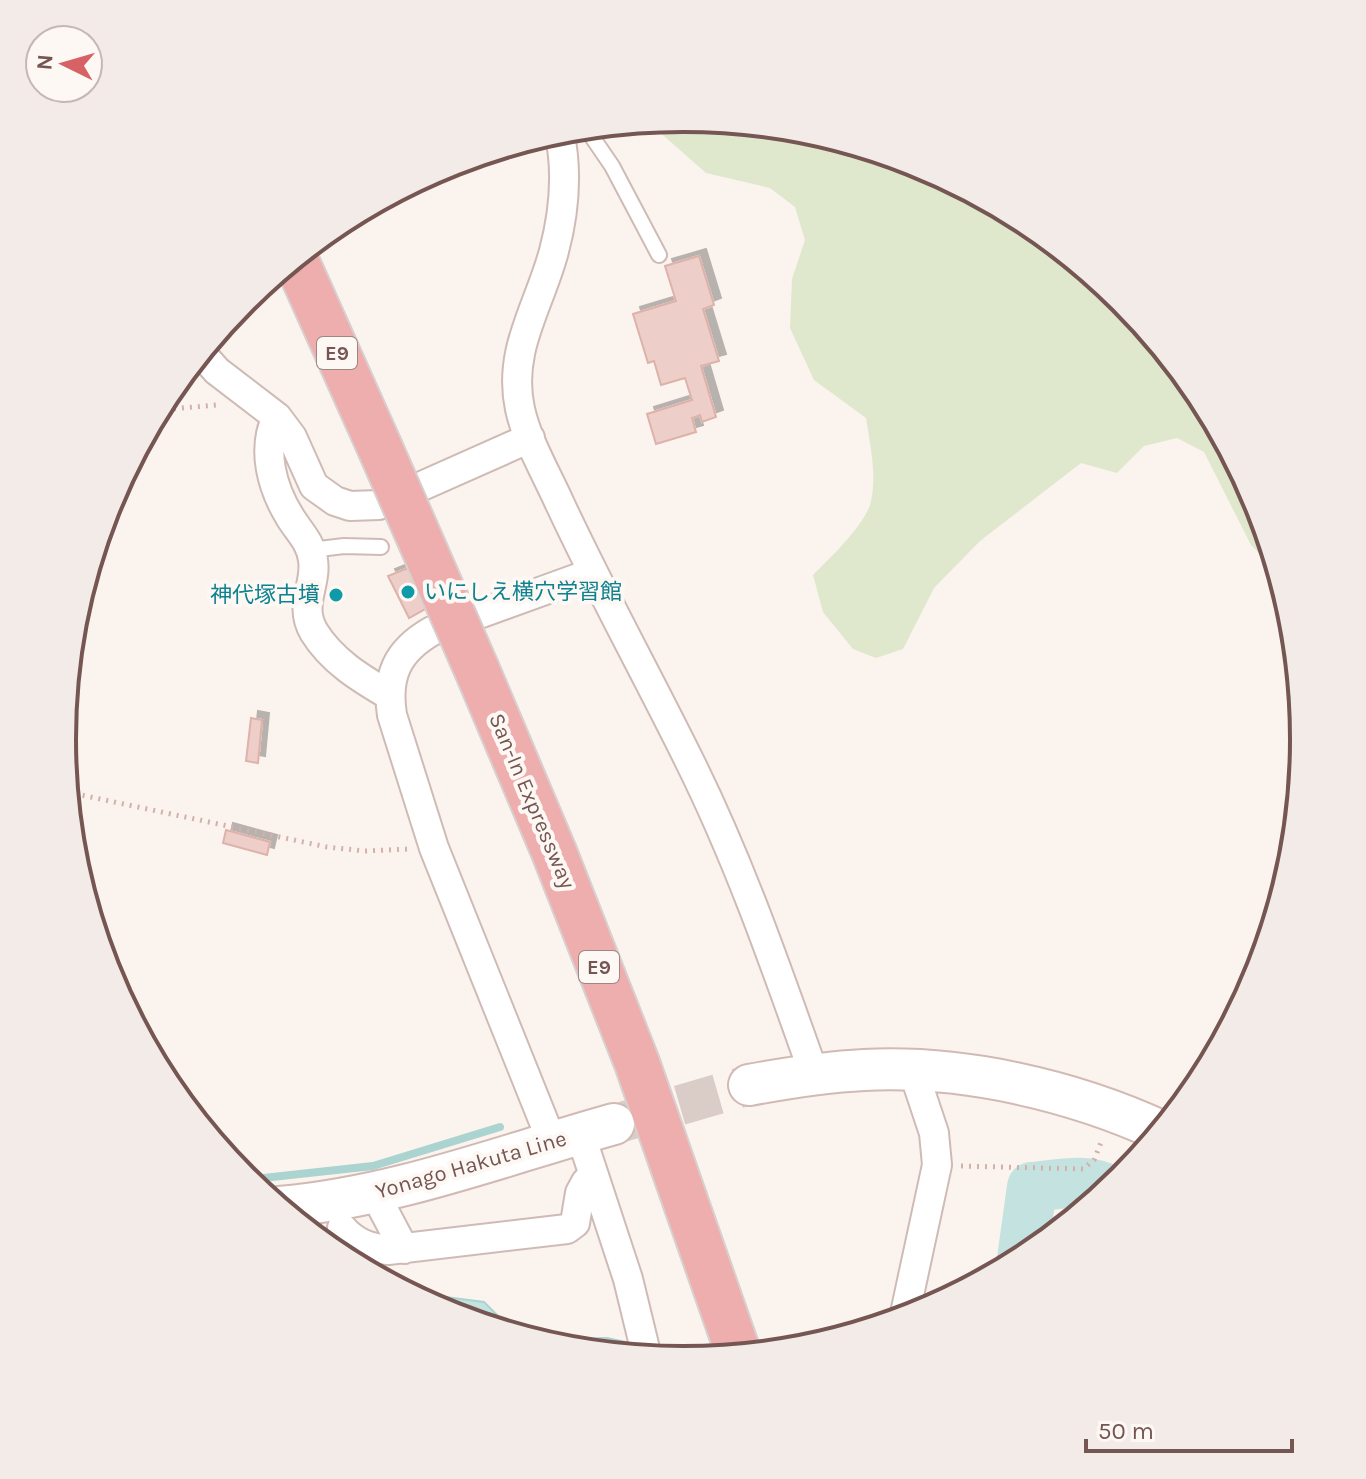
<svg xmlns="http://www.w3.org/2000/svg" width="1366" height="1479" viewBox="0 0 1366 1479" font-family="Karla,'Noto Sans JP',sans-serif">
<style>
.green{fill:#dfe8cd}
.water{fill:#c4e3e0;stroke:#abd4d0;stroke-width:2}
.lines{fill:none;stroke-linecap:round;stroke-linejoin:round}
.stream{stroke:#abd4d0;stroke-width:8}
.river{stroke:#c4e3e0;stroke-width:50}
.building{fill:#edcec8;stroke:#deb2ab;stroke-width:2;filter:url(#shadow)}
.secondary-tunnel{stroke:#daccc7;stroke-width:40;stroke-dasharray:40 20;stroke-linecap:butt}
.service-casing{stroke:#cfbbb6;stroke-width:18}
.minor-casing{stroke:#cfbbb6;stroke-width:32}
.secondary-casing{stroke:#d2bab4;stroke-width:44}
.motorway-casing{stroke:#d8d0cf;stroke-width:48}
.path{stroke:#d3b1ab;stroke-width:5;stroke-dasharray:2 6;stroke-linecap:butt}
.service{stroke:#fff;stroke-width:14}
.minor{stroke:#fff;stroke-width:28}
.secondary{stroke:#fff;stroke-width:40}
.motorway{stroke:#edaead;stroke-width:44}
.motorway-bridge-casing{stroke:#d8d0cf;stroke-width:48;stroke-linecap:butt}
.motorway-bridge{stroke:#edaead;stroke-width:44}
.culture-dot{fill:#0f9aa8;stroke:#fef8f4;stroke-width:3}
.labels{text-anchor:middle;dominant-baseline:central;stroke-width:8;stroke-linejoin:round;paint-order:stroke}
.shield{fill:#fef8f4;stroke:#9e8783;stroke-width:2}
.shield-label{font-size:20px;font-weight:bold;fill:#755652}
.culture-label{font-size:22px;fill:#0d838f;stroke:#fef8f4;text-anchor:start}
.street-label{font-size:22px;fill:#755652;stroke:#fef8f4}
.rim{fill:none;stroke:#755652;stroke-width:4}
</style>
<defs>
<filter id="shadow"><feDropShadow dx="7" dy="-7" stdDeviation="0" flood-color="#0004"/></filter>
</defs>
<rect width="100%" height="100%" fill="#fbf3ee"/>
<!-- green -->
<path class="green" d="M683 119 805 131 921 166 1028 223 1122 301 1200 395 1257 502 1278 572 1251 545 1204 452 1177 438 1144 446 1117 473 1081 463 980 541 934 588 903 649 876 658 853 649 823 612 813 575C829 559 867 523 871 501 877 475 870 444 866 418L814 380 790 328 792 279 805 240 795 207 770 188 706 173 656 129 654 121Z"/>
<!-- water -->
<path class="water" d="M1077 1177 1098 1178 1112 1187 1104 1193 1095 1187 1037 1190 1031 1197 1025 1258 1015 1263 1021 1246 1025 1181Z
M445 1297 484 1302 507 1325 527 1335 559 1339 607 1338 694 1357 711 1356 848 1335 804 1349 683 1360 561 1348 489 1326 477 1317 445 1313 424 1302Z"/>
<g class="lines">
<!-- stream -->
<path class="stream" d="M245 1180 373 1166 500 1127"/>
<!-- river -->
<path class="river" d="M1022 1259 1032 1187C1056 1185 1087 1177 1109 1190"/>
</g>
<!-- building -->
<path class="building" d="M699 256 714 305 703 309 719 361 701 366 716 417 702 422 700 415 692 418 696 432 656 444 647 414 692 400 685 378 661 385 654 361 648 363 633 314 676 301 665 266Z
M408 568 427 608 409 618 388 576Z
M251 718 262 720 258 763 246 761Z
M226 830 270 842 267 855 223 843Z"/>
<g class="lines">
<!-- secondary-tunnel -->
<path class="secondary-tunnel" d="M622 1122 749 1085"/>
<!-- service casing -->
<g class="service-casing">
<path id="service" d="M586 128 612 166 659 255
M311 550 344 546 381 547"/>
</g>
<!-- minor casing -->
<g class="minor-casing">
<path id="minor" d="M559 131C568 171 564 213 554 251 540 305 507 350 520 409 527 441 546 473 560 504 600 590 646 673 688 758 739 860 776 967 814 1074
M201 353 217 371 277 417 292 437 314 486 335 501 350 506 379 505 530 438
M277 417C261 449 272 488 290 517 299 532 311 542 313 560 317 585 298 605 314 632 332 661 360 678 389 695
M580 1133 628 1279 647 1357
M552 1142 434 848 392 715C386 676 397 651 432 631L592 573
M375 1194 404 1249
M342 1228C355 1243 369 1248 388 1250L567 1229 575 1223 580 1193 586 1182 594 1178
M904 1318 937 1165 934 1133 913 1070"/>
</g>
<!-- secondary casing -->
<g class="secondary-casing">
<path id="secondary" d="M749 1085C787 1078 825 1072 864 1070 963 1065 1072 1090 1161 1131
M279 1207C396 1197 503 1155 614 1124"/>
</g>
<!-- motorway casing -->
<g class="motorway-casing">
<path id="motorway" d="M295 258 380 448
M477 670 554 852 637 1063 739 1355"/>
</g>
<!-- path -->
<path class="path" d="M631 124 644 129
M158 410 217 405
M67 792 327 847 365 851 408 849
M961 1166 1083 1169 1094 1160 1102 1140"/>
<!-- service -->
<use href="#service" class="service"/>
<!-- minor -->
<use href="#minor" class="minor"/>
<!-- secondary -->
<use href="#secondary" class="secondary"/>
<!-- motorway -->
<use href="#motorway" class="motorway"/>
<!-- motorway-bridge casing -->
<g class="motorway-bridge-casing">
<path id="motorway-bridge" d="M380 448 477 670"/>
</g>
<!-- motorway-bridge -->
<use href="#motorway-bridge" class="motorway-bridge"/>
</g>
<!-- markers -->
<g class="culture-dot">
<circle cx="408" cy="592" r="8"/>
<circle cx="336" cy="595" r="8"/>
</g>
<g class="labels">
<!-- shield labels -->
<g class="shield">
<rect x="317" y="337" width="40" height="32" rx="6"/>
<rect x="579" y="951" width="40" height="32" rx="6"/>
</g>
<g class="shield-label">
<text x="337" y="353">E9</text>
<text x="599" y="967">E9</text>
</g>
<!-- culture labels -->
<g class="culture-label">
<text x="424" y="592">いにしえ横穴学習館</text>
<text x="320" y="595" text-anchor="end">神代塚古墳</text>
</g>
<!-- street labels -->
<g class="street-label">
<text transform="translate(532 801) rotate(67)">San-In Expressway</text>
<text transform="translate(471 1165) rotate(-16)">Yonago Hakuta Line</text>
</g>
</g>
<!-- crop -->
<path d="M0 0H1366V1479H0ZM76 739a607 607 0 1 1 1214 0a607 607 0 1 1-1214 0Z" fill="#f3ebe7" fill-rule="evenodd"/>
<path class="rim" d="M76 739a607 607 0 1 1 1214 0a607 607 0 1 1-1214 0Z"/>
<!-- north arrow -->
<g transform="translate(64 64) rotate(275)"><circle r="38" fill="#fef8f4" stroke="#c7b7b3" stroke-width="2"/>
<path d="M0-6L14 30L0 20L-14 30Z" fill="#d66265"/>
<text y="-12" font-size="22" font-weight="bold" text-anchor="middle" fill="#755652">N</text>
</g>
<!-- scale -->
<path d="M1086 1439v12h206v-12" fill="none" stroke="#755652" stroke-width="4"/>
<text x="1098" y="1439" font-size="24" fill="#755652" stroke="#fef8f4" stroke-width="6" paint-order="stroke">50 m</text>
</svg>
